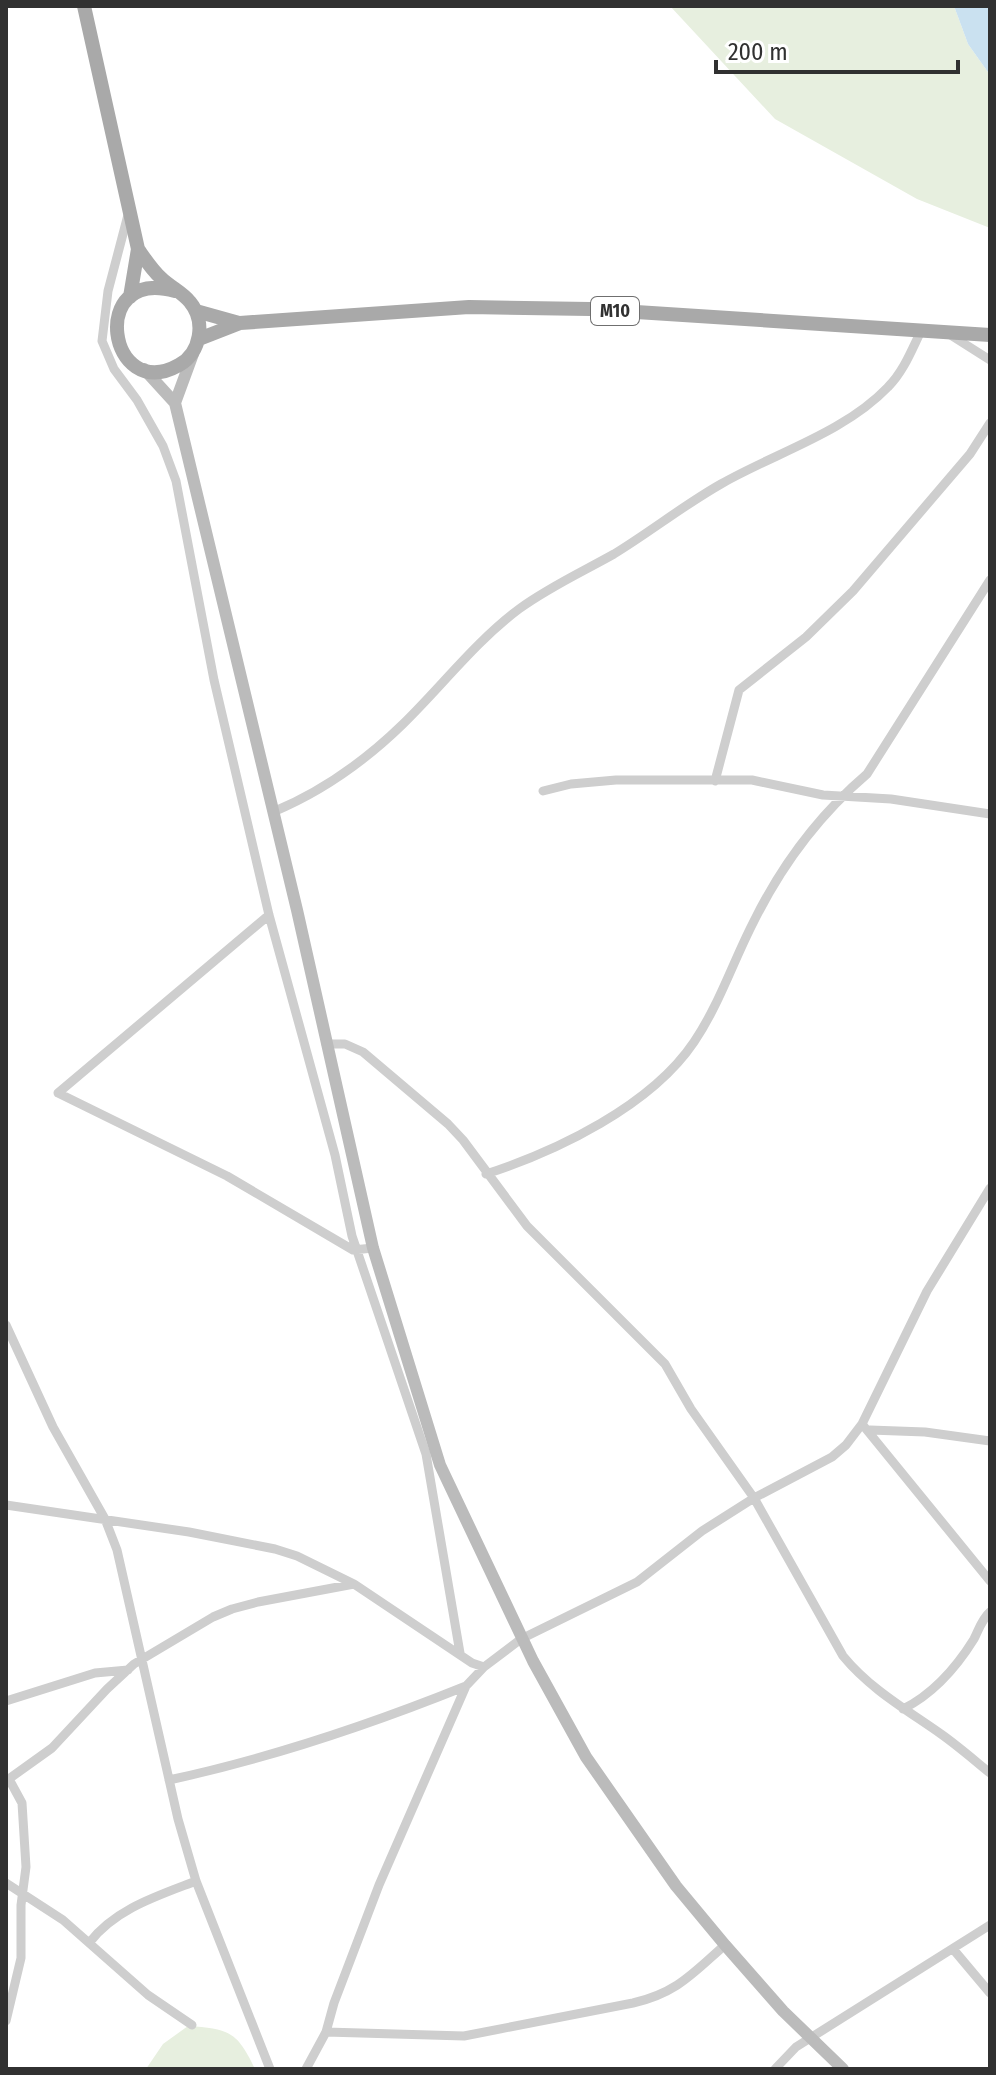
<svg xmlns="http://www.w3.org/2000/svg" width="996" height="2075" viewBox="0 0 996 2075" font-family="'Fira Sans Condensed',sans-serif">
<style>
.green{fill:#e7efdf}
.water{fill:#cae1f0}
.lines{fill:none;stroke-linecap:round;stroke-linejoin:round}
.street{stroke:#cecece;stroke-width:9}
.secondary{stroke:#bbb;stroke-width:12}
.primary{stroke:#a9a9a9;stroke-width:14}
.labels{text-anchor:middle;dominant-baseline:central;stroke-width:8;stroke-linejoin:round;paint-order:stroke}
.shield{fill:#fff;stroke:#6f6f6f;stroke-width:2}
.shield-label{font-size:18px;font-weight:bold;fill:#313131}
</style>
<rect width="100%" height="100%" fill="#fff"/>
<!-- green -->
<path class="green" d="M670 6H954L968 44 990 75V228L917 199 775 119Z
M188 2026C229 2029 237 2031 255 2069H146L163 2044Z"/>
<!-- water -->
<path class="water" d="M954 6H990V75L968 44Z"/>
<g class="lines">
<!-- street -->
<path class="street" d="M128 215 108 291 102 341 114 369 137 400 163 446 176 481 214 680 269 915 335 1155 352 1236 426 1454 460 1653
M949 334 990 360
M715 781 739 690 806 637 853 591 970 454 990 423
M543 791 571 784 616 780H752L823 795 891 799 990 814
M273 812C321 792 365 761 403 724 442 686 475 642 519 609 549 587 582 572 614 554 650 532 684 505 721 484 775 453 844 433 888 387 904 371 912 349 922 329
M269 915 58 1093 227 1176 353 1250 373 1248
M326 1044H345L363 1052 448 1124 463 1140 527 1226 665 1364 691 1409 754 1498 843 1656C870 1689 907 1710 941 1734 958 1746 974 1760 990 1773
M486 1174C557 1151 651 1106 694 1042 719 1005 733 962 753 923 781 866 819 815 867 774L990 580
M6 1325 53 1427 105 1519 117 1550 178 1819 196 1881 270 2069
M862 1424 990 1581
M870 1430 925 1432 990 1441
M6 1505 189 1532 275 1549 297 1556 354 1584 472 1663 484 1667
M6 1701 95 1673 128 1670
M903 1709C933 1694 956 1668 974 1639 979 1629 982 1619 990 1612
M169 1780C271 1758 369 1725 466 1686
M6 1781 52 1748 107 1689 134 1664 213 1617 232 1609 258 1602 354 1584
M6 1883 63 1920 148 1995 192 2025
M89 1943C115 1909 157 1896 196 1881
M953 1949 990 1993
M6 2021 21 1958V1905L26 1867 22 1803 9 1779
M326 2032 464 2036 633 2003C677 1993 693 1973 725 1945
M306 2069 326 2032 334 2003 379 1885 466 1686 484 1667 521 1639 637 1582 702 1531 754 1498 832 1457 846 1445 862 1424 927 1291 990 1188
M775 2069 796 2047 990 1925"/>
<!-- secondary -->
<path class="secondary" d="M144 369 175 403 297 910 373 1248 440 1465 533 1661 586 1757 676 1886 725 1945 783 2011 843 2069
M175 403 193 354"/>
<!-- primary -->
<path class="primary" d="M84 6 138 249C145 259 152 270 161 278 170 287 182 292 190 302 206 321 201 353 179 365 108 405 87 266 175 291
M130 297 138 249
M196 311 239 323
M199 339 240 323 469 307 590 309 990 335"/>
</g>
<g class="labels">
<!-- shield labels -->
<rect class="shield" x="591" y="297" width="48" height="28" rx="6"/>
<g class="shield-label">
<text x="615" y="311">M10</text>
</g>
</g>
<!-- border -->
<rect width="996" height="2075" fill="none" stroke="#313131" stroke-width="16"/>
<!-- scale -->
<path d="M716 60v12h242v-12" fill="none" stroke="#313131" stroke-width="4"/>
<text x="728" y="60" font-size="24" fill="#313131" stroke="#ffffff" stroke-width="6" paint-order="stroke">200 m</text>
</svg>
